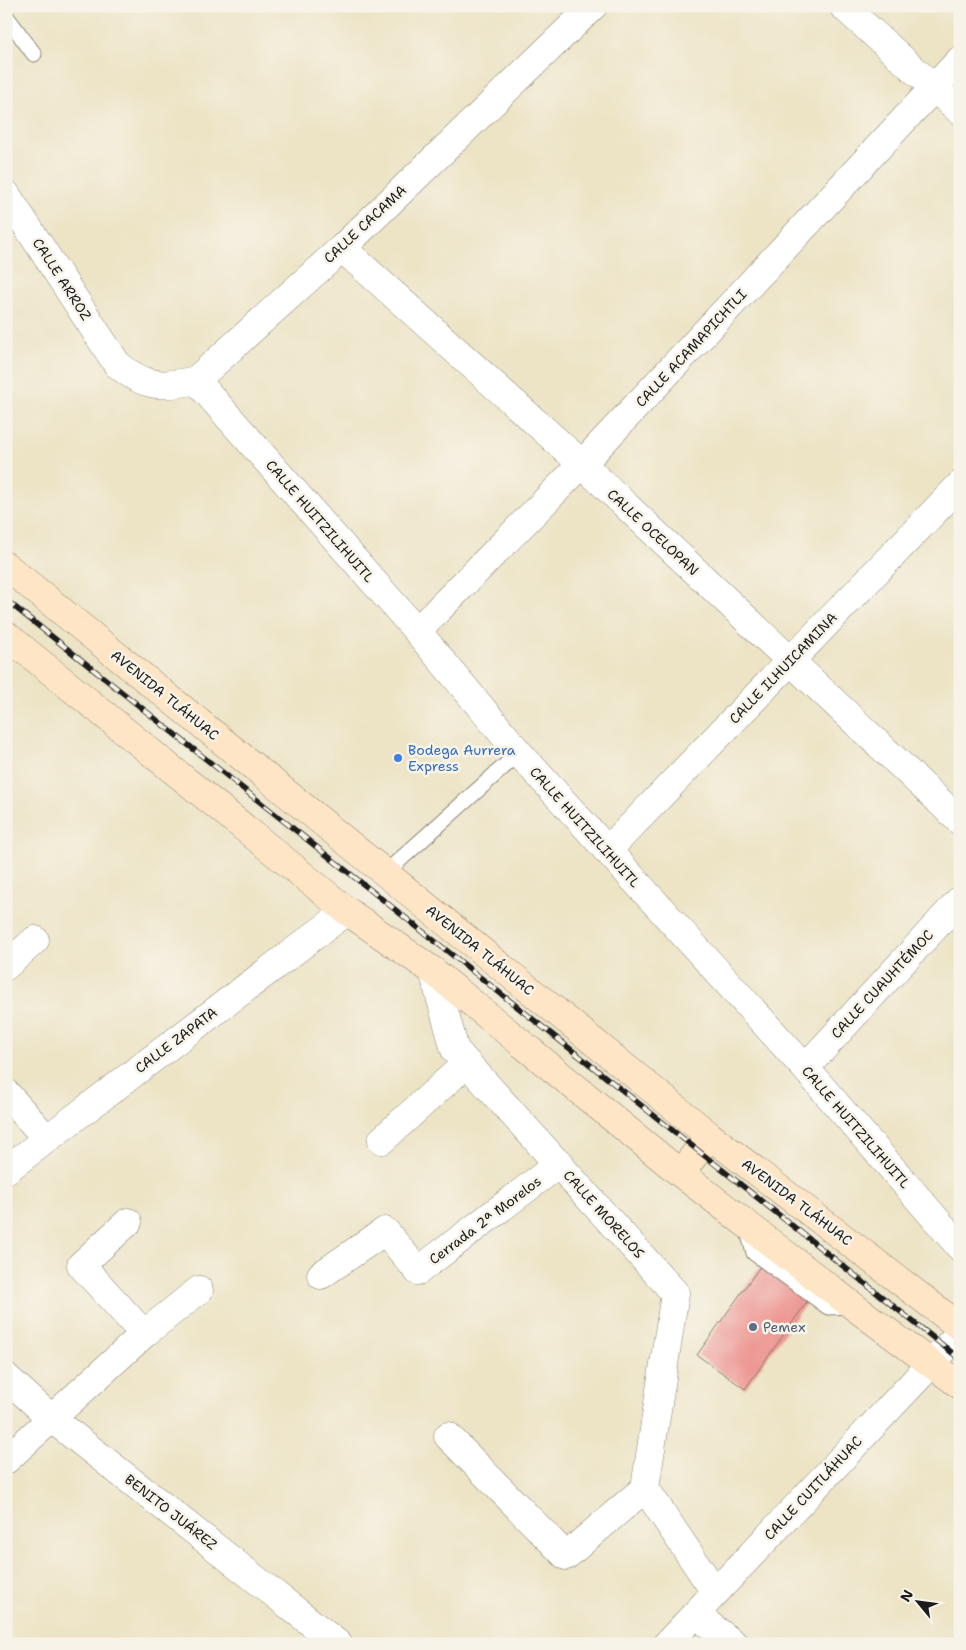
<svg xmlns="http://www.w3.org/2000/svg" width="966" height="1650" viewBox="0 0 966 1650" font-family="'Shantell Sans',sans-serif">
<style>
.building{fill:#ed9894}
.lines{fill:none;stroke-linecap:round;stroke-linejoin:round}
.service-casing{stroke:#848071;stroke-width:17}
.minor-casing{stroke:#848071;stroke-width:29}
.secondary-casing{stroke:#848071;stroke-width:29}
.service{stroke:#fff;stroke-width:15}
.minor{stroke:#fff;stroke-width:28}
.secondary{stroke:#fde5c5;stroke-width:28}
.rail-casing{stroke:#1c1c1c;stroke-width:5.5}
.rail{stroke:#f7f3e8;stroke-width:4;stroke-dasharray:11;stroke-linecap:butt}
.shop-dot{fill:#3f7fe0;stroke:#f7f3e8;stroke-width:2}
.service-dot{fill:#5c6f8a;stroke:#f7f3e8;stroke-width:2}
.labels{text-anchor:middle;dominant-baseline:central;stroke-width:5;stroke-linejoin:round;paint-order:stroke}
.street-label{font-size:14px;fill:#1c1c1c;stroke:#f7f3e8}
.shop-label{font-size:14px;fill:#366cbe;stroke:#f7f3e8;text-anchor:start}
.service-label{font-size:14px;fill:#4e5e75;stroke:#f7f3e8;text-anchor:start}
</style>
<rect width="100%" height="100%" fill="#f7f3e8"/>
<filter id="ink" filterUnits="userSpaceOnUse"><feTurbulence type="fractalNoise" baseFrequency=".02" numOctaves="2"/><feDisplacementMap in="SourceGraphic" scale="10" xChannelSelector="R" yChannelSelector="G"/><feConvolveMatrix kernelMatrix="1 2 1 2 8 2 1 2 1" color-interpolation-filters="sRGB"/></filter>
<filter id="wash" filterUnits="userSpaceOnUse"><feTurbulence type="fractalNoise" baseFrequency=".0096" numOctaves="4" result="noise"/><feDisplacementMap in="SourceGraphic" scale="20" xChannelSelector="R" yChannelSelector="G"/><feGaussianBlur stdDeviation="1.12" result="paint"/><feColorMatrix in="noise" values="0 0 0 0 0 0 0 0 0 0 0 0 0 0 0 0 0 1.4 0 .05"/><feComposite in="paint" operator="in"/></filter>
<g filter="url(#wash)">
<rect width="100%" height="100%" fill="#ede4c6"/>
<g id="blocks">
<!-- building -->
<path class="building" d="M761 1265 809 1299 745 1389 697 1355Z"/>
</g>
</g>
<g filter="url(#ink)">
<use href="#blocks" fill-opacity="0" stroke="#848071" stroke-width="1"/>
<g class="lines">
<!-- service casing -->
<g class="service-casing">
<path id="service" d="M6 16 34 54
M384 874 519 753
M747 1228 754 1253 828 1307 852 1306"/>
</g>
<!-- minor casing -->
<g class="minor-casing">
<path id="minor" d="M843 6 960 111
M6 194 117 364C144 387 162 388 196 380L342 248 593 6
M342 248 582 464 960 821
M196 380 417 631 519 753 805 1068 960 1247
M417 631 582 464 960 60
M607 851 960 485
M6 966 35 940
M433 971 455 1050 675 1293 645 1488 715 1592
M805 1068 960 900
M6 1093 46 1138
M382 1140 467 1063
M6 1170 347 911
M128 1222 81 1265 144 1334
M321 1275 385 1231 418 1271 560 1163
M6 1377 51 1418 338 1644
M448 1436 566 1556 645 1488
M6 1460 144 1334 199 1290
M695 1614 734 1644
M667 1644 960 1333"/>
</g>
<!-- secondary casing -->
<g class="secondary-casing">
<path id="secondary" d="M6 566 710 1136 960 1327
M6 635 347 911 433 971 680 1173 853 1306 960 1385
M680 1173 710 1136"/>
</g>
<!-- service -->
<use href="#service" class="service"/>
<!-- minor -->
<use href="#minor" class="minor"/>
<!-- secondary -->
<use href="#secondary" class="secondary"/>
<!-- rail casing -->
<g class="rail-casing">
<path id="rail" d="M6 600 960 1359"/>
</g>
<!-- rail -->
<use href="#rail" class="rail"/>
</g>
</g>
<!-- markers -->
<circle class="shop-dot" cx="398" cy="758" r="5"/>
<circle class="service-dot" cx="753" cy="1327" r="5"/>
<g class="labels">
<!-- street labels -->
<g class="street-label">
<text transform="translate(365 224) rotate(-43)">CALLE CACAMA</text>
<text transform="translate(62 279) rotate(57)">CALLE ARROZ</text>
<text transform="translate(691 348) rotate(-47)">CALLE ACAMAPICHTLI</text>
<text transform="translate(320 521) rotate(49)">CALLE HUITZILIHUITL</text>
<text transform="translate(653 532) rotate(43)">CALLE OCELOPAN</text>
<text transform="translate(783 668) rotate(-46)">CALLE ILHUICAMINA</text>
<text transform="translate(165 695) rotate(39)">AVENIDA TLÁHUAC</text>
<text transform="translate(585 827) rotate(48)">CALLE HUITZILIHUITL</text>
<text transform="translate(480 950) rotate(39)">AVENIDA TLÁHUAC</text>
<text transform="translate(882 984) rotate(-47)">CALLE CUAUHTÉMOC</text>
<text transform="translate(176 1040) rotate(-37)">CALLE ZAPATA</text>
<text transform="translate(856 1127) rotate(49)">CALLE HUITZILIHUITL</text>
<text transform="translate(797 1202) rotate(37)">AVENIDA TLÁHUAC</text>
<text transform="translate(604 1214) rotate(48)">CALLE MORELOS</text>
<text transform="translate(485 1220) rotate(-37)">Cerrada 2ª Morelos</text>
<text transform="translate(813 1488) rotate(-47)">CALLE CUITLÁHUAC</text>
<text transform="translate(171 1512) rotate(38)">BENITO JUÁREZ</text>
</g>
<!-- shop labels -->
<g class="shop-label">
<text x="408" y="750">Bodega Aurrera<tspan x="408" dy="16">Express</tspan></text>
</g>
<!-- service labels -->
<g class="service-label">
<text x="763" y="1327">Pemex</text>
</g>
</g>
<!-- margin -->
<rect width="966" height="1650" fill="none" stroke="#f7f3e8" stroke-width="25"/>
<!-- north arrow -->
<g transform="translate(918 1602) rotate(299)" stroke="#f7f3e8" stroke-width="4" paint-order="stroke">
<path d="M0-4L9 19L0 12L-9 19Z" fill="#1c1c1c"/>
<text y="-8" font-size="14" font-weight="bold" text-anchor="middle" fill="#1c1c1c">N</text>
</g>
</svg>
